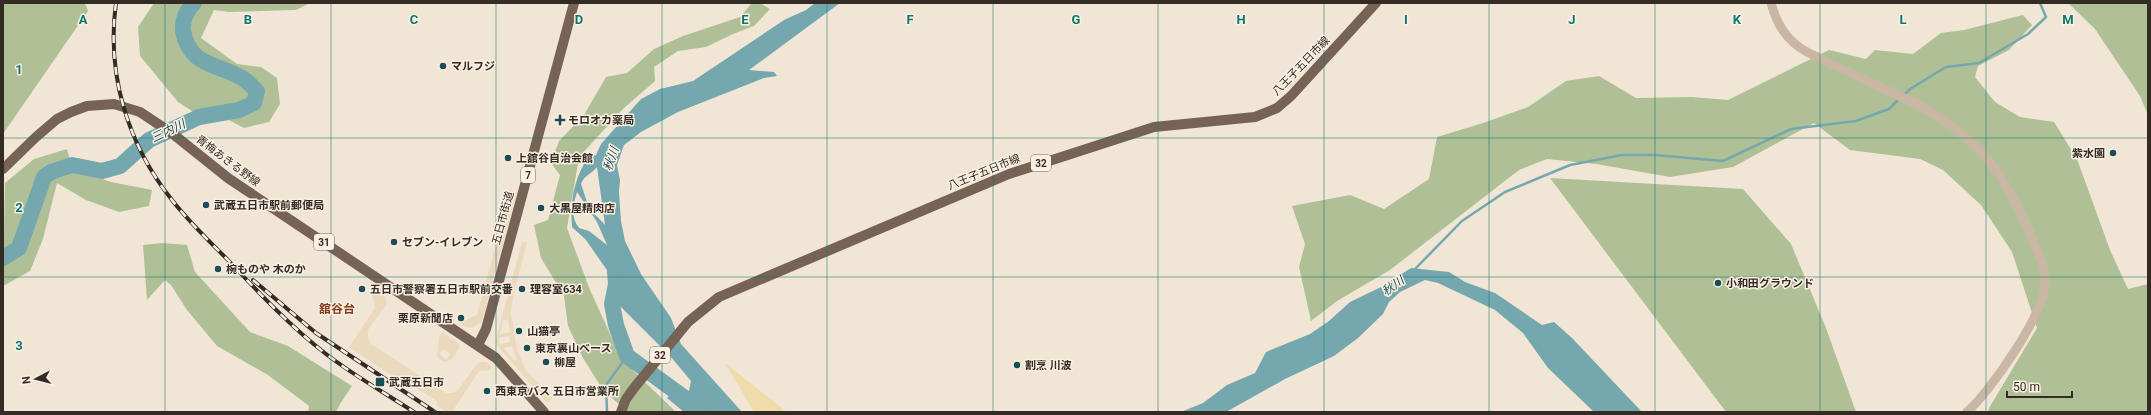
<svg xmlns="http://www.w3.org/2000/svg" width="2151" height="415" viewBox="0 0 2151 415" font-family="Roboto,'Noto Sans JP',sans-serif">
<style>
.green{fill:#afc097}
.sand{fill:#eedcab}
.plaza{fill:#ead9bd;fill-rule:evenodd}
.water{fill:#75a8ae;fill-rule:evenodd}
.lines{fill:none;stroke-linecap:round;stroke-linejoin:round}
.stream{stroke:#75a8ae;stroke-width:2.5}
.river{stroke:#75a8ae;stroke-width:16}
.minor{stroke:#c9b7a3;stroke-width:9}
.major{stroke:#766355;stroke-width:10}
.rail-casing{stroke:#342b25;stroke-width:4}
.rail{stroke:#f9f0e3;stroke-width:2.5;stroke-dasharray:8;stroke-linecap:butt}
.grid{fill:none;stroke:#0f766e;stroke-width:1;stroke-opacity:0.55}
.poi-dot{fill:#1a4d55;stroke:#f9f0e3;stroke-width:1.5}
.labels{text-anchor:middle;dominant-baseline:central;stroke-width:3;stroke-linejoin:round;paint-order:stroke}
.shield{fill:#f9f0e3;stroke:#6f665e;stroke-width:1}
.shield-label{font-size:10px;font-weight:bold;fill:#342b25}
.poi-label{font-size:11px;font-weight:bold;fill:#342b25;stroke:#f9f0e3;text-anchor:start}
.street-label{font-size:11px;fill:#342b25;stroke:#f9f0e3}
.water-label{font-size:12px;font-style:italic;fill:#1a4d55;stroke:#f9f0e3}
.neighbourhood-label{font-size:12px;font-weight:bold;fill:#843c1d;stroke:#f9f0e3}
.grid-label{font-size:13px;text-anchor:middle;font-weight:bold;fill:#0f766e;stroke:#f9f0e3;stroke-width:3;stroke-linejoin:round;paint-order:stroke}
</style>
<rect width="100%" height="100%" fill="#f1e6d6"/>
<!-- green -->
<path class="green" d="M3 3H85L88 11 3 134Z
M154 3H310L296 10 229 12 214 10 201 38 237 64 261 67 277 78 280 104 269 122 244 128 223 117 209 122 178 102 140 56 138 27Z
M752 3H760L770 9 754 26 733 34 706 47 678 51 654 67 655 81 624 108 579 157 567 228 590 290 622 360 676 412H628L603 390 583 358 568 326 564 296 541 258 534 225 548 220 560 175 551 163 559 141 584 115 606 77 627 73 654 49 683 36 740 17Z
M2068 3H2148V115L2140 96 2095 29Z
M2023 15 2032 25 2009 50 1978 66 1975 77 1995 102 2020 117 2054 122 2077 159 2110 250 2128 289 2148 284V412H1988L1989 408 2037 328 2012 252 1981 205 1943 170 1920 159 1850 150 1814 123 1733 167 1670 177 1596 164 1547 159 1519 170 1390 270 1337 301 1311 321 1299 267 1305 244 1292 206 1350 195 1384 209 1429 179 1437 137 1483 123 1528 107 1566 81 1599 76 1636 98 1692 97 1728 100 1829 50 1866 59 1875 50 1913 54 1941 33 1964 30Z
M67 149 72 169 111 182 152 190 149 206 119 212 86 200 57 183 43 239 30 271 3 286 5 183 34 159Z
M1550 178 1743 189 1791 244 1826 328 1856 412H1726Z
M162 243 187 245 195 272 250 332 288 346 352 386 340 404 336 412H308L309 406 268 375 217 346 187 310 171 285 165 280 147 300 143 245Z"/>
<!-- sand -->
<path class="sand" d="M725 363 787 412H754Z"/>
<!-- plaza -->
<path class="plaza" d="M511 188 516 195 482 321 473 328 465 327 458 323 477 315Z
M522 242H527L513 297 511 313 517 350 526 370 552 398 550 402H546L495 343ZM503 320H508L510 332 500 334ZM509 336 510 342 500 344 499 338ZM512 346 517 359 514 361 504 348Z
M370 282 382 289 386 299V305L368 330V338L371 344 446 393H452L458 390 476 365 480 362H486L492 367 489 370 479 371 452 412H447L436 405 438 402 432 398 400 378 399 380 349 347 375 308Z
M442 332 458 343 460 347 452 359 445 362 440 360 437 356 439 336ZM445 349 450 354 448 358 445 359 440 354 441 351Z"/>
<!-- water -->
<path class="water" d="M815 3H840L749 70 774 72 777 76 764 78 678 112 641 132 624 145 617 165 620 180 619 192 621 221 625 241 641 274 671 318 681 344 742 412H684L667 398 677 387 689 391 691 381 671 357 619 305 611 276 586 240 572 227C570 201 574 179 588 157L596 155 601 144 641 99 660 89 693 81 784 20 806 10ZM597 167 605 225 589 208 581 184C584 175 592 174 597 167ZM577 192 597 222 607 245 589 231 579 228C570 216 573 205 577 192Z
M1411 268 1449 272 1465 282 1495 293 1542 325 1554 322 1572 338 1642 412H1594L1548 368 1523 333 1495 310 1438 283 1425 280 1400 292 1389 302 1383 314 1358 338 1334 356 1285 379 1226 412H1181L1203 403 1227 385 1255 373 1266 352 1310 334 1329 321 1350 302 1381 287Z"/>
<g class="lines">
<!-- stream -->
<path class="stream" d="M1903 96 1910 89 1946 67 1979 63 2028 34 2046 17 2040 3
M1414 270 1462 221 1505 192 1570 165 1622 155H1654L1723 161 1791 129 1856 121 1889 109 1899 99
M607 412 606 385 627 356"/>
<!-- river -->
<path class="river" d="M3 258 19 248 44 177 51 172 72 165 102 171 120 166 149 140 199 117 239 110 254 103 257 91C252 87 248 81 242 78 217 63 190 67 183 31 182 20 186 11 194 3
M615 272 616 284 612 304 616 325 627 356 704 412"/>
<!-- minor -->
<path class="minor" d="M1771 3C1777 25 1787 41 1807 52 1833 65 1860 77 1886 90 1907 99 1927 108 1945 121 1991 154 2007 182 2030 233 2036 249 2045 264 2045 282 2046 312 1990 392 1967 412"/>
<!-- major -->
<path class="major" d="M3 169 36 137 57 119 71 112 87 106 114 104 140 112 173 134 228 178 496 358 544 412
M478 345 486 329 574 3
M621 412 626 399 634 388 688 322 719 297 1009 174 1154 127 1255 117 1277 108 1291 96 1376 3"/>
<!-- rail casing -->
<g class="rail-casing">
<path id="rail" d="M116 3C106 74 128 145 172 200 189 222 209 241 228 260 259 293 290 326 326 354 353 375 385 393 414 412
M253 280 316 333 435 412"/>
</g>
<!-- rail -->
<use href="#rail" class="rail"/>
</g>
<!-- grid -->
<path class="grid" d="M165 3V412M331 3V412M496 3V412M662 3V412M827 3V412M993 3V412M1158 3V412M1324 3V412M1489 3V412M1655 3V412M1820 3V412M1986 3V412M3 138H2148M3 277H2148"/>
<!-- markers -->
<g class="poi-dot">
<circle cx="443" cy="66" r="4"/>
<path d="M558 114h4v4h4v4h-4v4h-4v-4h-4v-4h4z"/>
<circle cx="2113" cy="153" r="4"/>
<circle cx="508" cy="158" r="4"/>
<circle cx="206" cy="205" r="4"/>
<circle cx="541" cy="208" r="4"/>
<circle cx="394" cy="242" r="4"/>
<circle cx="218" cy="269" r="4"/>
<circle cx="1718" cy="283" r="4"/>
<circle cx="362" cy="289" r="4"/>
<circle cx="522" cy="289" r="4"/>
<circle cx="461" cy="318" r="4"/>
<circle cx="519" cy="331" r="4"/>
<circle cx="527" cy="348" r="4"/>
<circle cx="546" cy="362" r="4"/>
<circle cx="1017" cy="365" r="4"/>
<rect x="375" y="377" width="10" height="10" rx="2"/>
<circle cx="487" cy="391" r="4"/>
</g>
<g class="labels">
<!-- shield labels -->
<g class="shield">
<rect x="1031" y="155" width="20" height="16" rx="3"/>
<rect x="521" y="167" width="14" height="16" rx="3"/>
<rect x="314" y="234" width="20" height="16" rx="3"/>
<rect x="650" y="347" width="20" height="16" rx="3"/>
</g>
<g class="shield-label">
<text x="1041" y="163">32</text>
<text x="528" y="175">7</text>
<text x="324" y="242">31</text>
<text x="660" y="355">32</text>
</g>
<!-- poi labels -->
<g class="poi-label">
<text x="451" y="66">マルフジ</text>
<text x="568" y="120">モロオカ薬局</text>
<text x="2105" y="153" text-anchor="end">紫水園</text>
<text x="516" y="158">上舘谷自治会館</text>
<text x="214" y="205">武蔵五日市駅前郵便局</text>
<text x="549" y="208">大黒屋精肉店</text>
<text x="402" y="242">セブン-イレブン</text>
<text x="226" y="269">椀ものや 木のか</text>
<text x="1726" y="283">小和田グラウンド</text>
<text x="370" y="289">五日市警察署五日市駅前交番</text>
<text x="530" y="289">理容室634</text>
<text x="453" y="318" text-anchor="end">栗原新聞店</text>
<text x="527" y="331">山猫亭</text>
<text x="535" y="348">東京裏山ベース</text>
<text x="554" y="362">柳屋</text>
<text x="1025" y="365">割烹 川波</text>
<text x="389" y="382">武蔵五日市</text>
<text x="495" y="391">西東京バス 五日市営業所</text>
</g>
<!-- street labels -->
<g class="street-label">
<text transform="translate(1301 66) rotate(-46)">八王子五日市線</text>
<text transform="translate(228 161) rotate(37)">青梅あきる野線</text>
<text transform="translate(984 172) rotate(-22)">八王子五日市線</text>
<text transform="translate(503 218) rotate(-75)">五日市街道</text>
</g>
<!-- water labels -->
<g class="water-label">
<text transform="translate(168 131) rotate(-26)">三内川</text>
<text transform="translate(611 159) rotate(-71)">秋川</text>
<text transform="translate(1393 286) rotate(-36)">秋川</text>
</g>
<!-- neighbourhood labels -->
<g class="neighbourhood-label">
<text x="337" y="309">舘谷台</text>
</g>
</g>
<g class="grid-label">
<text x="83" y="24">A</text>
<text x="248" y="24">B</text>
<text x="414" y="24">C</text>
<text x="579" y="24">D</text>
<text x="745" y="24">E</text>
<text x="910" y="24">F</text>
<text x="1076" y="24">G</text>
<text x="1241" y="24">H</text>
<text x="1406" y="24">I</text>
<text x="1572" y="24">J</text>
<text x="1737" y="24">K</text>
<text x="1903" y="24">L</text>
<text x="2068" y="24">M</text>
<text x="19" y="74">1</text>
<text x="19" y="212">2</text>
<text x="19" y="350">3</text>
</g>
<!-- border -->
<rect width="2151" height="415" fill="none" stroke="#342b25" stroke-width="8"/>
<!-- north arrow -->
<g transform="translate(36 379) rotate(263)" stroke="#f9f0e3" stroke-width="3" paint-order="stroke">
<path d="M0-3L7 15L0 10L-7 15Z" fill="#342b25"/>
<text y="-6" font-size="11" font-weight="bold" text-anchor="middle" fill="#342b25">N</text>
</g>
<!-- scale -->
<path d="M2007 391v6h65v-6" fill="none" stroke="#342b25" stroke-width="2"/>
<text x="2013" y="391" font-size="12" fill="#342b25" stroke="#f9f0e3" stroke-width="3" paint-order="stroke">50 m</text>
</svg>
